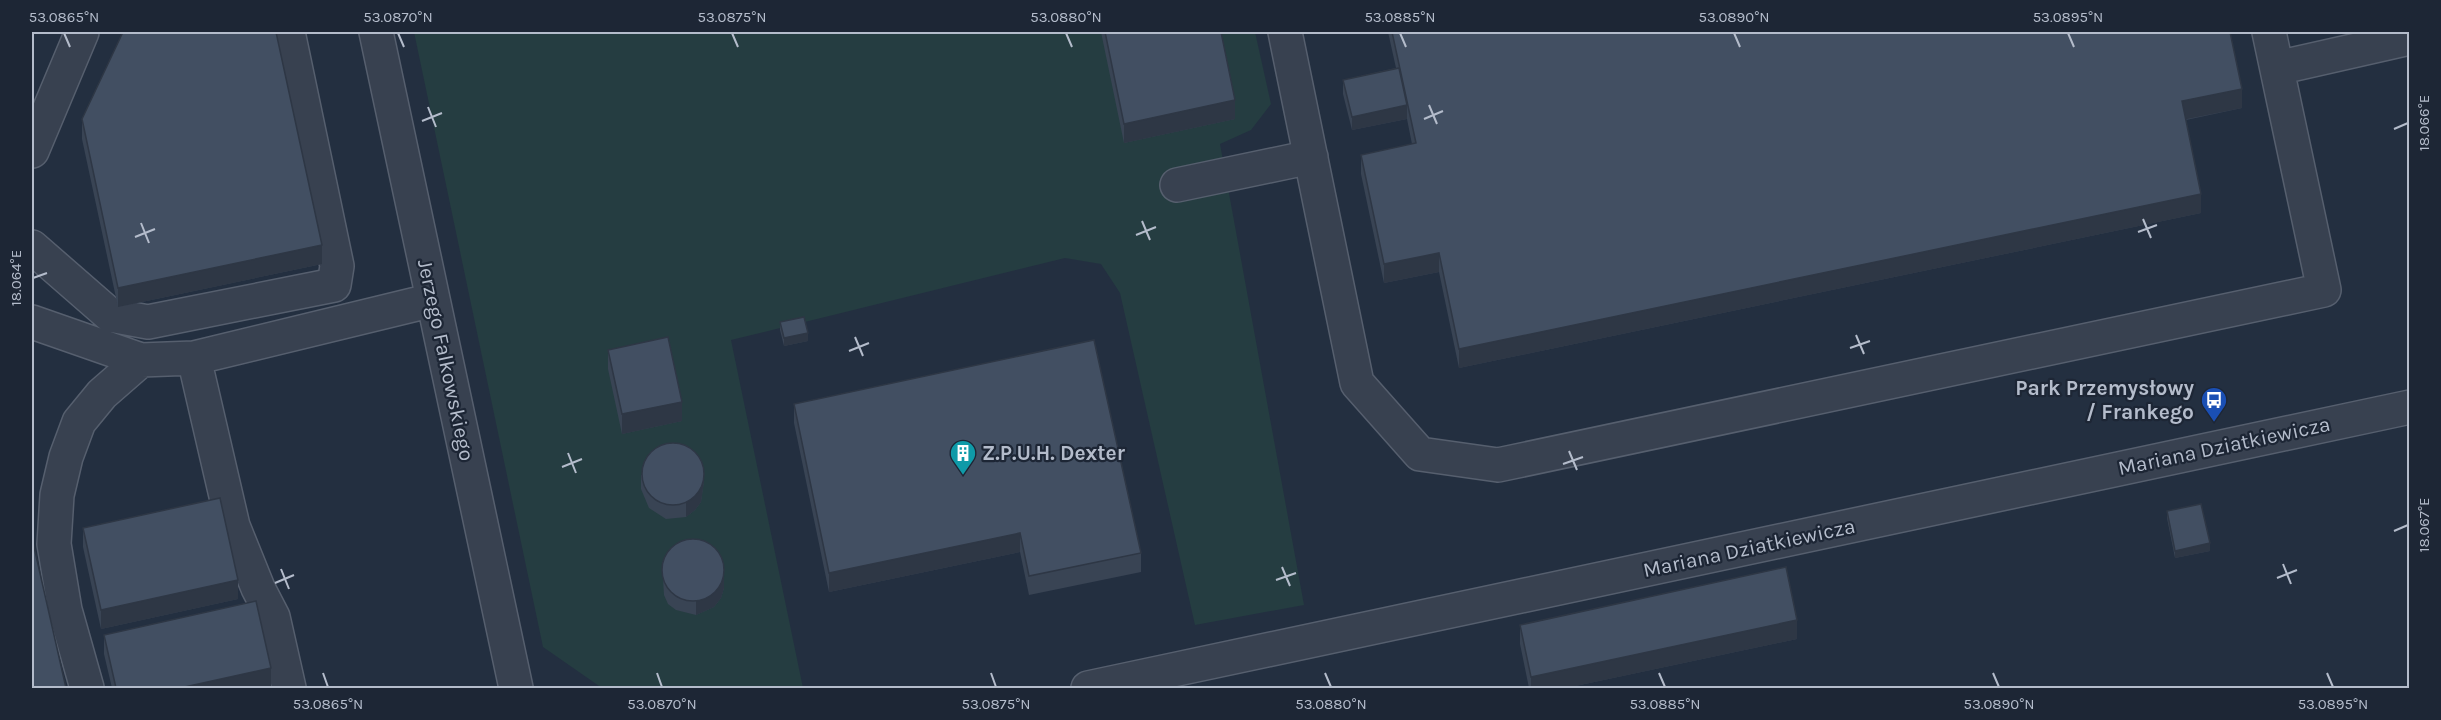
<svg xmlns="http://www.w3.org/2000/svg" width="2441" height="720" viewBox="0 0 2441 720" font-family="Karla,sans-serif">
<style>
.green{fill:#253d41}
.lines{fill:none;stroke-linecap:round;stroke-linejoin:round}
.minor-casing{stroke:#565f6e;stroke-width:36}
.minor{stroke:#384150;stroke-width:33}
.wall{fill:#394454}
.shaded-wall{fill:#2e3745}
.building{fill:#424f62;stroke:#2e3745;stroke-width:1.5}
.ticks{fill:none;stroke:#b4bccb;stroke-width:2}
.labels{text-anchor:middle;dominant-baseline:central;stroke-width:4.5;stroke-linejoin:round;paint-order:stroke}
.street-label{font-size:21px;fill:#b4bccb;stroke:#1d2635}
.poi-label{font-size:21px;font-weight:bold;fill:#b4bccb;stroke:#1d2635;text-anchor:end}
.neatline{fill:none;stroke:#b4bccb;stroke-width:2}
.ticks-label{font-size:15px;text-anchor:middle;fill:#b4bccb}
</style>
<rect width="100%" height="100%" fill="#232f40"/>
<!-- green -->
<path class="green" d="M414 32H1255L1271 104 1251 130 1220 144 1304 605 1195 625 1120 293 1101 264 1065 258 731 340 803 688H602L543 647Z"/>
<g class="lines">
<!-- minor casing -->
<g class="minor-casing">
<path id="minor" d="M376 32 516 688
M1285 32 1357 383 1420 454 1498 465 2324 290 2269 32
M2277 68 2410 38
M32 151 82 32
M1177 185 1311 157
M32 247 110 315 148 322 334 285 337 266 288 32
M32 322 141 360
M87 688 65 610 54 544 57 495 66 457 79 422 102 394 141 360 194 358
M289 688 273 617 258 588 233 526 194 358 433 300
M1088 688 2410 407"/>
</g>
<!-- minor -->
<use href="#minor" class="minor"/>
</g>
<!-- wall -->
<path class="wall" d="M1101 32H1221L1235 119 1124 143Z
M1388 32H2230L2242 108 2186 120 2201 213 1459 368 1439 272 1384 283 1361 174V155L1412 144 1407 119 1352 130 1343 94V80L1396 68Z
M82 119 322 264 118 307 82 139Z
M780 322 808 341 784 346 780 330Z
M608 350 682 421 622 434 608 369Z
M794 404 1141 553V572L1029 595 1020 552 829 592 794 423Z
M641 475 704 481 701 502 695 510 686 517 666 519 649 508 641 489Z
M2167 511 2210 551 2175 558 2167 518Z
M83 528 238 599 101 629 83 547Z
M662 562 724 588 721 598 714 607 696 615 676 610 668 604 664 595Z
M1520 625 1797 639 1566 688H1529L1520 644Z
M104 635 271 687 264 688H112L104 654Z"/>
<!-- shaded-wall -->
<path class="shaded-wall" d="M2242 89V108L2182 120V101Z
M1235 100V119L1124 143V124Z
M1407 105V119L1352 130V117Z
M2201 194V213L1459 368V349Z
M322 245V264L118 307V288Z
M1439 253V272L1384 283V264Z
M808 333V341L784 346V338Z
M682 402V421L622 434V414Z
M704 467V481L701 502 695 510 686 517V503Z
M1020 533V552L829 592V573Z
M2210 543V551L2175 558V551Z
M724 574V588L721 598 714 607 696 615V601Z
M238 580V599L101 629V610Z
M1797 620V639L1566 688H1531V677Z
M271 668V687L264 688H180Z"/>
<!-- building -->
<path class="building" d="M123 32H276L322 245 118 288 82 119Z
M1105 32H1221L1235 100 1124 124Z
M1392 32H2230L2242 89 2182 101 2201 194 1459 349 1439 253 1384 264 1361 155 1416 143Z
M1399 68 1407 105 1352 117 1343 80Z
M804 317 808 333 784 338 780 322Z
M668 337 682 402 622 414 608 350Z
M1094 340 1141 553 1029 576 1020 533 829 573 794 404Z
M642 474a31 31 0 1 1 62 0a31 31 0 1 1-62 0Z
M220 498 238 580 101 610 83 528Z
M2201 504 2210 543 2175 551 2167 511Z
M32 538 66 688H32Z
M662 570a31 31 0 1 1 62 0a31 31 0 1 1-62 0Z
M1786 567 1797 620 1531 677 1520 625Z
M256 601 271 668 180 688H116L104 635Z"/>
<!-- ticks -->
<path class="ticks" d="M64 33 70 47M398 33 404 47M732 33 738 47M1066 33 1072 47M1400 33 1406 47M1734 33 1740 47M2068 33 2074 47M1429 105 1437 124M428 107 436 127M1424 119 1443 111M422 121 442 113M2394 129 2408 123M2143 219 2151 238M1142 221 1150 240M141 223 149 243M2138 232 2157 225M1136 235 1156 227M135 237 155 229M33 278 47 273M1856 335 1864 354M855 337 863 356M1850 348 1870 341M849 351 869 343M1569 451 1577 470M568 453 576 473M1563 464 1583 457M562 467 582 459M2394 531 2408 525M2283 564 2291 584M1282 567 1290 586M281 569 289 589M2277 578 2297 570M1276 580 1296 573M275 583 294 575M323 673 328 687M657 673 662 687M991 673 996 687M1325 673 1331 687M1659 673 1665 687M1993 673 1999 687M2327 673 2333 687"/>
<!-- icons -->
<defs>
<g id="bus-pin" transform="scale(1.35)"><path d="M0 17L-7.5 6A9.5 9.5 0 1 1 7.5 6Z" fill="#1a4fb4" stroke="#1d2635"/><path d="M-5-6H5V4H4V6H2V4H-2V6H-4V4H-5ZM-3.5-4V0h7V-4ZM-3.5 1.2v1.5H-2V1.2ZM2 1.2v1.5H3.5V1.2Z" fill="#fff"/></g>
<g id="building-pin" transform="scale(1.35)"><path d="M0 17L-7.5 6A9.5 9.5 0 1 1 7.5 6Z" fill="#0f9aa8" stroke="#1d2635"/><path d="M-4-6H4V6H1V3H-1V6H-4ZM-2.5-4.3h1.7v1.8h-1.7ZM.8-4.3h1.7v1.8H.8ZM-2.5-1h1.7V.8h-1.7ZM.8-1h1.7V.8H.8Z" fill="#fff"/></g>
</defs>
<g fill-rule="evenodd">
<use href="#bus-pin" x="2214" y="400"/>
<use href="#building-pin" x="963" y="453"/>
</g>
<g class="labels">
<!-- street labels -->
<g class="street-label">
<text transform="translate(446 360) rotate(78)">Jerzego Falkowskiego</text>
<text transform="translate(2224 446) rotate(-12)">Mariana Dziatkiewicza</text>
<text transform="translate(1749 548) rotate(-12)">Mariana Dziatkiewicza</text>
</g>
<!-- poi labels -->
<g class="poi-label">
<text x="2194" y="388">Park Przemysłowy<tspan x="2194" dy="24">/ Frankego</tspan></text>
<text x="982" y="453" text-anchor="start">Z.P.U.H. Dexter</text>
</g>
</g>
<!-- border -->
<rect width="2441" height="720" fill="none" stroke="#1d2635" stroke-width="66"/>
<rect x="33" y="33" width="2375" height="654" class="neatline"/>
<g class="ticks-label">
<text x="64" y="22">53.0865°N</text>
<text x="398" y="22">53.0870°N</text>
<text x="732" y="22">53.0875°N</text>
<text x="1066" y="22">53.0880°N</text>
<text x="1400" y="22">53.0885°N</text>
<text x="1734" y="22">53.0890°N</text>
<text x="2068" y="22">53.0895°N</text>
<text transform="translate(2424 123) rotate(-90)" y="5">18.066°E</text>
<text transform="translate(16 278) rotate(-90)" y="5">18.064°E</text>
<text transform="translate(2424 525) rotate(-90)" y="5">18.067°E</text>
<text x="328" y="709">53.0865°N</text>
<text x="662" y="709">53.0870°N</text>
<text x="996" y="709">53.0875°N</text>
<text x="1331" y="709">53.0880°N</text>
<text x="1665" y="709">53.0885°N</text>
<text x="1999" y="709">53.0890°N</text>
<text x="2333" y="709">53.0895°N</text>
</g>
</svg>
